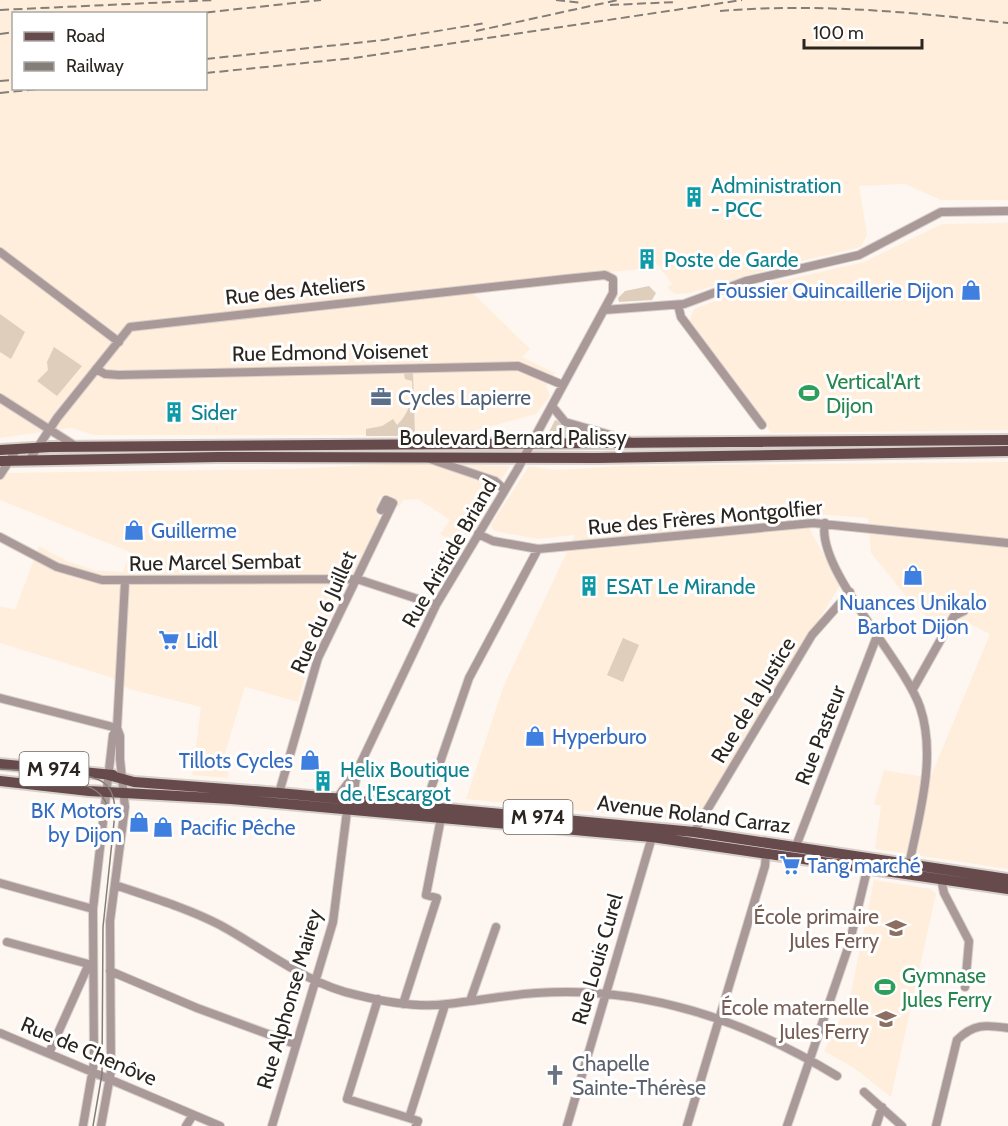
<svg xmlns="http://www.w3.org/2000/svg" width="1008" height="1126" viewBox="0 0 1008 1126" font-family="Cabin,sans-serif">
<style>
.built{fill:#ffeedc;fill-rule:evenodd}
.green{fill:#dfcebc}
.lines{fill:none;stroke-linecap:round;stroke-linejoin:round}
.minor-casing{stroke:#d8d1cb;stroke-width:10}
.major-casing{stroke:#d8d1cb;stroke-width:14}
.minor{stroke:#a99;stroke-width:8}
.major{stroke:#674b4c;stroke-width:10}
.tram{stroke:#847e78;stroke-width:1.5}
.rail{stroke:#847e78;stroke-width:2;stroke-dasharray:9 4.5;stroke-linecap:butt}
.labels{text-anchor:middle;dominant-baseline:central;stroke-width:6;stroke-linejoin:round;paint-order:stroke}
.shield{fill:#fff;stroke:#6b6662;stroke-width:1.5}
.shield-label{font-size:20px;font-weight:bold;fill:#2b251f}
.culture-label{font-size:21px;fill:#0d838f;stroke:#fff;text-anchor:start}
.street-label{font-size:21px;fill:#2b251f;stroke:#fff}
.shop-label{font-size:21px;fill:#366cbe;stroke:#fff;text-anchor:start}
.leisure-label{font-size:21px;fill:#27864d;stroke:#fff;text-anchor:start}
.service-label{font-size:21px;fill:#4e5e75;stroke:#fff;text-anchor:start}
.education-label{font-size:21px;fill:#785e54;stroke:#fff;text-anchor:end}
.worship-label{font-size:21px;fill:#5b616d;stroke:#fff;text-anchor:start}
</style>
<rect width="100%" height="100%" fill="#fef7f1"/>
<!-- built -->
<path class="built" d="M0 0H1008V200H941L905 184 859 186 867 235 861 247 781 266 691 293 675 294 667 288 672 284 657 264 652 268 475 285V295L530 349 522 357 555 373 546 386 550 396 536 414 459 435H94L71 428 0 438ZM14 14H206V88H14Z
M1008 223V430L771 433 753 404 689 321 694 309 746 289 864 262 942 224Z
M1008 462V869L875 849 881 806 874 804 884 770 930 778 990 634 956 617 947 632 913 605 871 553 868 518 801 513 840 585 700 817 688 821 466 799 504 685 575 535 538 539 494 531 491 525 529 466 555 470 621 466Z
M406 463 510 466 459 547 440 534 450 520 418 499 403 500 399 507 380 496 376 509 380 520 311 656 298 702 245 687 223 760 229 769 228 778 192 775 201 707 129 689 110 677 0 643V606L15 610 39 546 67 561 94 570 123 572 130 552 0 500V473L293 469Z
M874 880 931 889 936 894 891 1097 854 1068 824 1051 849 1002Z"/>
<!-- green -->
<path class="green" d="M649 286 656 293 652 300 619 302 618 298 625 291Z
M0 314 25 332 11 359 0 352Z
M54 347 82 366 57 396 37 381 48 370 47 362Z
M413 372 415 436H366V429L382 426 393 419 397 425C410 412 413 398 412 381L405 379 404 374Z
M555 420 604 438H546Z
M623 638 639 645 623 682 607 675Z"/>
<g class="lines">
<!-- minor casing -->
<g class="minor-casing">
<path id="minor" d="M0 252 119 342
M678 305 681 317 762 425
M604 310 684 304 746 281 859 255 941 212 1008 211
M96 369 105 374 119 375 518 366 563 385
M0 398 77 447
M552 406 565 422 628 440
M30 459 57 418 130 327 565 279 605 275 613 279V293L517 470 436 605 357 771 337 798
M430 459 495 481 505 490
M0 475 17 449
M825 523C815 568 904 660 920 707 937 757 919 815 909 865
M478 534 493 541 538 549 813 523 1008 543
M0 537 57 567 102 580 357 579 436 605
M913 689 954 616 964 611
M0 698 117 728
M279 793 318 658 393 503 386 500 381 510
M352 800 357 774
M425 806 469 678 538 549
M694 832 812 635 850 592
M796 846 877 636
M941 879 944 893 969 941 965 987
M0 883 93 909
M115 885C150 897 187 908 220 925 266 950 306 984 357 995 385 1002 417 1008 447 1004 477 1001 506 995 536 993 643 985 747 1021 837 1076
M7 942 92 965
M110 971 197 1008 295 1044
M378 999 347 1099 409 1118
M470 1001 496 927
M403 1004 437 898 426 895 441 818
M0 1033 220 1126
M49 1053 88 966
M864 1092 902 1126
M83 1126 94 1062 93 909 113 735 117 728
M101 1126 111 1071 110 921 125 807 120 759V736L117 728 125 582
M186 1126 193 1115
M272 1126 333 922 347 811
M416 1126 418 1121 409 1118 445 1005
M567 1126 652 837
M687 1126 765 866 766 854
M787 1126 849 945 867 870
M876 1126 882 1107
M936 1126 957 1040C974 1023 986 1025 1008 1028"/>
</g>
<!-- major casing -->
<g class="major-casing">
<path id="major" d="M0 450 50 447 1008 440
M0 461 218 457 597 458 1008 451
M0 764 113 775
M108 775 134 782 279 793 694 832 1008 879
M0 781 89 791 231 799 652 837 1008 889"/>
</g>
<!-- minor -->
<use href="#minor" class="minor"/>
<!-- major -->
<use href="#major" class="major"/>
<!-- tram -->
<path class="tram" d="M0 769C22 771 88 770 104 783 113 790 115 801 115 813L103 927 102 1074 93 1126
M42 781C68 783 101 779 109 811"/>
<!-- rail -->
<path class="rail" d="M556 0 583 3
M610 5 676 2
M0 10 215 0
M720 11C817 3 912 12 1008 23
M193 14 321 0
M476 31 618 0
M0 34 14 32
M206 59 384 40 485 23
M206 73 354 58 742 0
M0 81 14 80
M0 93 49 88"/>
</g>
<!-- icons -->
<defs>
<g id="building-bare" transform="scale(1.62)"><path d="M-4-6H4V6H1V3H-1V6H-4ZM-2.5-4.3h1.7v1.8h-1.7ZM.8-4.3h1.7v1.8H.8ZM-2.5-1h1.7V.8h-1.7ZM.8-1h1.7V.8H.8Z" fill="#0f9aa8" stroke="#fff" stroke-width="2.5" paint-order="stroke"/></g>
<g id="shop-bare" transform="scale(1.62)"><path d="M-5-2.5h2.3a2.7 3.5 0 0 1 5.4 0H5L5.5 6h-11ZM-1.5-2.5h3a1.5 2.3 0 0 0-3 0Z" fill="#3f7fe0" stroke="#fff" stroke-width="2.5" paint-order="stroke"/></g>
<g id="stadium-bare" transform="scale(1.62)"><path d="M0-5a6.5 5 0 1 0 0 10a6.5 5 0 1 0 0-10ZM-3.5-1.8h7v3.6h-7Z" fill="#2e9e5b" stroke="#fff" stroke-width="2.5" paint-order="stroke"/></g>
<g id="office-bare" transform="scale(1.62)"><path d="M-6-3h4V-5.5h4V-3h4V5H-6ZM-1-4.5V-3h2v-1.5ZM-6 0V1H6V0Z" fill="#5c6f8a" stroke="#fff" stroke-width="2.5" paint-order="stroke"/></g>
<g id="supermarket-bare" transform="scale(1.62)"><path d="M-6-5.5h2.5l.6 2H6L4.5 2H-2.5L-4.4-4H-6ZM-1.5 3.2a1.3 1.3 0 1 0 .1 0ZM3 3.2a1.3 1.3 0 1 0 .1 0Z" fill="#3f7fe0" stroke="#fff" stroke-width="2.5" paint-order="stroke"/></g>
<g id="school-bare" transform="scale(1.62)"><path d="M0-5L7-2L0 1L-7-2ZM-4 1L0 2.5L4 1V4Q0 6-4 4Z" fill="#8d6e63" stroke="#fff" stroke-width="2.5" paint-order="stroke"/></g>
<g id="church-bare" transform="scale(1.62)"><path d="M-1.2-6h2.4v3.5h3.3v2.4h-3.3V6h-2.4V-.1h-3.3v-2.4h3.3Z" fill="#6b7280" stroke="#fff" stroke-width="2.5" paint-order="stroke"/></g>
</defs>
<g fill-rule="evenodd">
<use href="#building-bare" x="694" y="197"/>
<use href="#building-bare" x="647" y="259"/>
<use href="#shop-bare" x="971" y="290"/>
<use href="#stadium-bare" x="809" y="393"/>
<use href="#office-bare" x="381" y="397"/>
<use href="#building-bare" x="174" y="412"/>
<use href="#shop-bare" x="134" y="530"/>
<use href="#shop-bare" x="913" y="575"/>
<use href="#building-bare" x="589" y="586"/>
<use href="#supermarket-bare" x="169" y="640"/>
<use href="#shop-bare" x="535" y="736"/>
<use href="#shop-bare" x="310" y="760"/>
<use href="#building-bare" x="323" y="781"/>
<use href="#shop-bare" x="139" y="822"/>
<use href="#shop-bare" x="163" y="827"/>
<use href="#supermarket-bare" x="790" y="865"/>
<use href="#school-bare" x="896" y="928"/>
<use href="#stadium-bare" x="885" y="987"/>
<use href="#school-bare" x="886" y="1019"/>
<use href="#church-bare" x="555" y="1075"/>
</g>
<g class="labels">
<!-- shield labels -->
<g class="shield">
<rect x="19.5" y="752" width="69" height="34" rx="4.5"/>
<rect x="503.5" y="800" width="69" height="34" rx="4.5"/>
</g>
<g class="shield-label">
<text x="54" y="769">M 974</text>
<text x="538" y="817">M 974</text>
</g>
<!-- culture labels -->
<g class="culture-label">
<text x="711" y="185">Administration<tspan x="711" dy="24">- PCC</tspan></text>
<text x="664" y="259">Poste de Garde</text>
<text x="191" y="412">Sider</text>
<text x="606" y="586">ESAT Le Mirande</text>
<text x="340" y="769">Helix Boutique<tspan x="340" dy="24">de l'Escargot</tspan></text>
</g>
<!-- street labels -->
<g class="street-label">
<text transform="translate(295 290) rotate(-6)">Rue des Ateliers</text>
<text transform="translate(330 352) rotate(-1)">Rue Edmond Voisenet</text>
<text x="513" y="437">Boulevard Bernard Palissy</text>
<text transform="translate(705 517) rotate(-5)">Rue des Frères Montgolfier</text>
<text transform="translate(449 553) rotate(-60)">Rue Aristide Briand</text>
<text transform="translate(215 562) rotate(-1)">Rue Marcel Sembat</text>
<text transform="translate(323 612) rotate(-66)">Rue du 6 Juillet</text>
<text transform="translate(753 700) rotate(-59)">Rue de la Justice</text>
<text transform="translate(820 735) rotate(-69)">Rue Pasteur</text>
<text transform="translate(694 814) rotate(7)">Avenue Roland Carraz</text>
<text transform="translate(597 959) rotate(-74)">Rue Louis Curel</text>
<text transform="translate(289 999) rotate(-74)">Rue Alphonse Mairey</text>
<text transform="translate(89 1051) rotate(23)">Rue de Chenôve</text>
</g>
<!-- shop labels -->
<g class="shop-label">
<text x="954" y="290" text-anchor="end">Foussier Quincaillerie Dijon</text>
<text x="151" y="530">Guillerme</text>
<text x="913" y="602" text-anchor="middle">Nuances Unikalo<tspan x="913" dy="24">Barbot Dijon</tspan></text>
<text x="186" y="640">Lidl</text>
<text x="552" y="736">Hyperburo</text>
<text x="293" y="760" text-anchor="end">Tillots Cycles</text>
<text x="122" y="810" text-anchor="end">BK Motors<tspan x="122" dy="24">by Dijon</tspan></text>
<text x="180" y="827">Pacific Pêche</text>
<text x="807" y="865">Tang marché</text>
</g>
<!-- leisure labels -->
<g class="leisure-label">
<text x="826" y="381">Vertical'Art<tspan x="826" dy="24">Dijon</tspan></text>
<text x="902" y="975">Gymnase<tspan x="902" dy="24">Jules Ferry</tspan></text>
</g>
<!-- service labels -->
<g class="service-label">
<text x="398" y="397">Cycles Lapierre</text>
</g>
<!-- education labels -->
<g class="education-label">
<text x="879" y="916">École primaire<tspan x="879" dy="24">Jules Ferry</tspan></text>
<text x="869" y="1007">École maternelle<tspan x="869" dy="24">Jules Ferry</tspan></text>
</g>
<!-- worship labels -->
<g class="worship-label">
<text x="572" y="1063">Chapelle<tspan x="572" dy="24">Sainte-Thérèse</tspan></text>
</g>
</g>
<!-- legend -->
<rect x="12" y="12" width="195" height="78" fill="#ffffff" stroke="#aaa8a5" stroke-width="1.5"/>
<rect x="24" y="32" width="30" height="9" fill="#674b4c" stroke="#aaa8a5" stroke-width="1.5"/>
<text x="66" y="42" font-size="18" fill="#2b251f">Road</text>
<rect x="24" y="62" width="30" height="9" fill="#847e78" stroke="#aaa8a5" stroke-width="1.5"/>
<text x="66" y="72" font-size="18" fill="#2b251f">Railway</text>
<!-- scale -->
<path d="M804 39v9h118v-9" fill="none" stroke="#2b251f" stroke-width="3"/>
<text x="813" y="39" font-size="18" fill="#2b251f" stroke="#ffffff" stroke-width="4.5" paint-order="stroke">100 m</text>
</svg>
